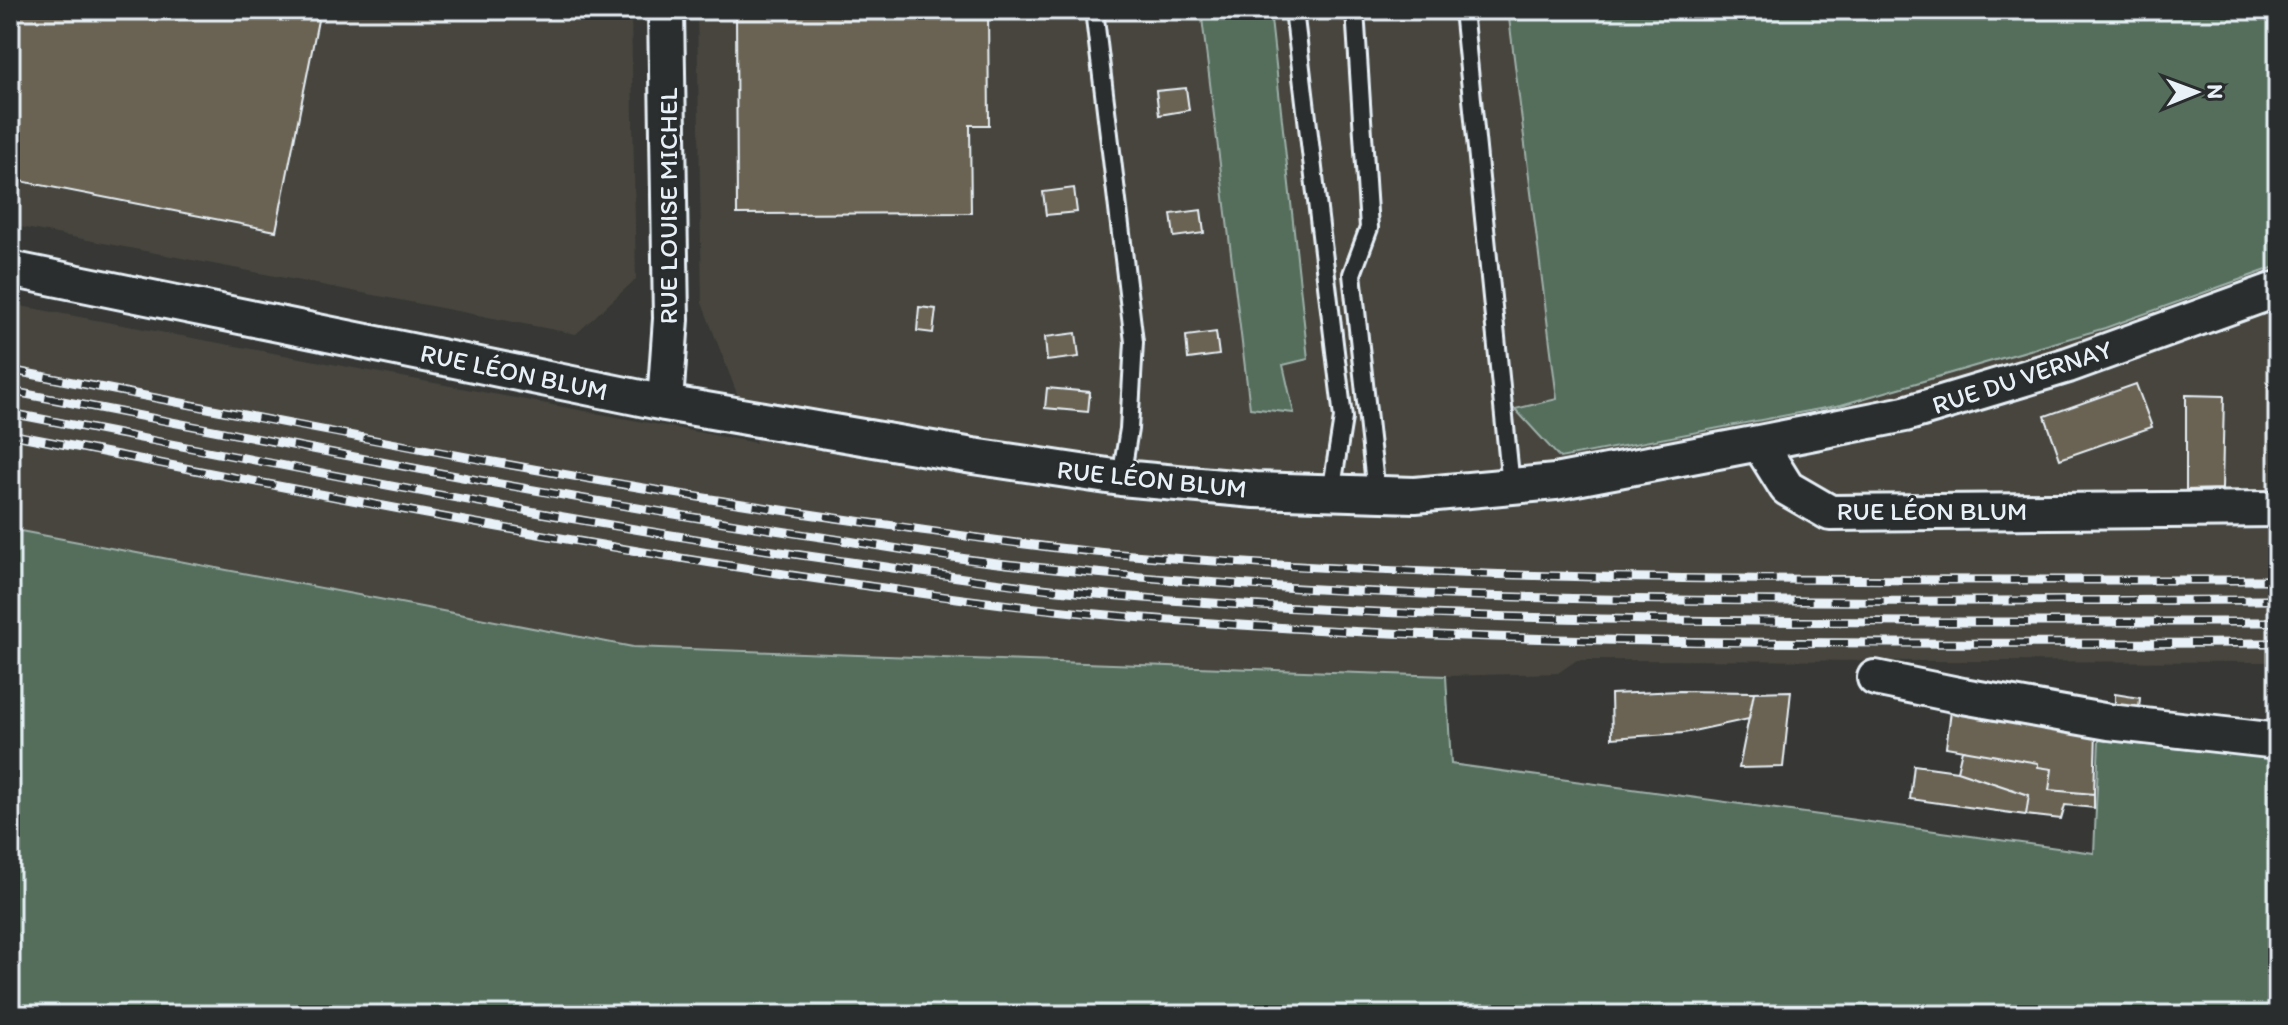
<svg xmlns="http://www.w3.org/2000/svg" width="2288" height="1025" viewBox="0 0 2288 1025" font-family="Itim,sans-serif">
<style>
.built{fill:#47453e}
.green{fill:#546e5c;stroke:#9eb0aa;stroke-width:2}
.building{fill:#6b6453;stroke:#e8f1f8;stroke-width:2}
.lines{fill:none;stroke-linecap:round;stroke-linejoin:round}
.service-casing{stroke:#e8f1f8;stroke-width:22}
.minor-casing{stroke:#e8f1f8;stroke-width:40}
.service{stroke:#2a2d2e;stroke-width:16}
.minor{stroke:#2a2d2e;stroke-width:34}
.rail-casing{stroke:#e8f1f8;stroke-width:9}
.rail{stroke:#2a2d2e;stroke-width:6;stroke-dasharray:18;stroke-linecap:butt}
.labels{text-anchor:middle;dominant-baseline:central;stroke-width:6;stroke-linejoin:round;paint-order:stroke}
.street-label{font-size:26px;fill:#e8f1f8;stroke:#2a2d2e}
</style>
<rect width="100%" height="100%" fill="#373835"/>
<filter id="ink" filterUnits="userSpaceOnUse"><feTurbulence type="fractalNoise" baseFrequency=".0125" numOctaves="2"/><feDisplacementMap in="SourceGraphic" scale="16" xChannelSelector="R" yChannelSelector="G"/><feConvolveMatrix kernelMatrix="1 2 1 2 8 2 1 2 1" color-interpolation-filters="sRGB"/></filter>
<g filter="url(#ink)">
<!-- built -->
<path class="built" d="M10 10H631L636 279 576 334 10 225Z
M697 10H2278V662L1577 660 1558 673 1446 676 633 647 10 529V304L756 443 702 303Z"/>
<!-- green -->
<path class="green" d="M1201 10H1270L1308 359 1283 365 1294 413 1250 408Z
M1508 10H2278V266L2105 328 1841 405 1560 458 1515 409 1557 399Z
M10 529 633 647 1446 676 1451 764 2094 853 2099 740 2278 759V1015H10Z"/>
<!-- building -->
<path class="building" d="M10 10H320L276 231 10 179Z
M736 10H988L989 125H970L971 213 737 214Z
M1186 88 1189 110 1159 115 1156 91Z
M1074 188 1077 212 1046 215 1043 192Z
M1201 210 1204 233 1174 237 1171 214Z
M919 307 936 309 933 333 917 331Z
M1216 332 1219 355 1188 359 1186 336Z
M1076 333 1079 357 1047 361 1045 337Z
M2136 384 2152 427 2060 459 2045 416Z
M1047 388 1090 392 1088 412 1045 408Z
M2186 395 2224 396 2222 489 2186 490Z
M1680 691 1754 692 1749 719 1684 733 1612 738 1611 694Z
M1791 691 1783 767 1739 768 1754 692Z
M2115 694 2140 698 2139 708 2115 704Z
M1951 711 2096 732 2094 794 2049 790 2052 769 2038 767V763L1946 747Z
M1962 750 2038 763V767L2052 769 2049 790 2094 794V808L2065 805 2061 819 2026 815 2029 795 1957 771Z
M1914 765 1957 771 2029 795 2026 815 1910 799Z"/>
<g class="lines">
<!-- service casing -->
<g class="service-casing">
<path id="service" d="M1094 10 1134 342 1129 429 1121 478
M1294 10 1343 418 1331 493
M1355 10 1369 228 1352 274 1376 493
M1463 10 1511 486"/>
</g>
<!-- minor casing -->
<g class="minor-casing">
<path id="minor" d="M10 269 665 403 973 456 1121 478 1255 490 1415 495 1555 482 1759 443 1787 488 1830 513 2278 509
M665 403 671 319 666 10
M1759 443 1905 414 2068 365 2278 289
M1875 678 1963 696 2109 722 2278 741"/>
</g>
<!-- service -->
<use href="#service" class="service"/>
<!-- minor -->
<use href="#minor" class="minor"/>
<!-- rail casing -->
<g class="rail-casing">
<path id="rail" d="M10 370C292 424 573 481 857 521 941 532 1024 546 1108 553 1497 586 1888 579 2278 580
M10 391C284 443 558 499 835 539 895 548 956 559 1016 565 1435 611 1858 600 2278 600
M10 413C292 467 573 524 857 563 945 575 1032 589 1119 596 1504 628 1892 621 2278 622
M10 434C288 488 566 544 846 583 922 593 998 605 1074 612 1474 649 1877 643 2278 643"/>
</g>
<!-- rail -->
<use href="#rail" class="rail"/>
</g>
</g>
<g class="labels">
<!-- street labels -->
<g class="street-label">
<text transform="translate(668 206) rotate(-90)">RUE LOUISE MICHEL</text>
<text transform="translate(514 372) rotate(12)">RUE LÉON BLUM</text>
<text transform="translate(2022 377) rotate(-18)">RUE DU VERNAY</text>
<text transform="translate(1152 479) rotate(6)">RUE LÉON BLUM</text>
<text x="1932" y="511">RUE LÉON BLUM</text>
</g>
</g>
<!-- margin -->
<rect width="2288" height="1025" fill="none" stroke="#2a2d2e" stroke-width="40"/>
<rect x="20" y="20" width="2248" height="985" fill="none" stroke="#e8f1f8" stroke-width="3" filter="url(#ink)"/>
<!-- north arrow -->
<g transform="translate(2196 92) rotate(89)" stroke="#2a2d2e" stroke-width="6" paint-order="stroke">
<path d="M0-6L14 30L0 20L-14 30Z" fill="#e8f1f8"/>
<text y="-12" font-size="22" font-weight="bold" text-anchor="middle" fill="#e8f1f8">N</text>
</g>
</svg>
